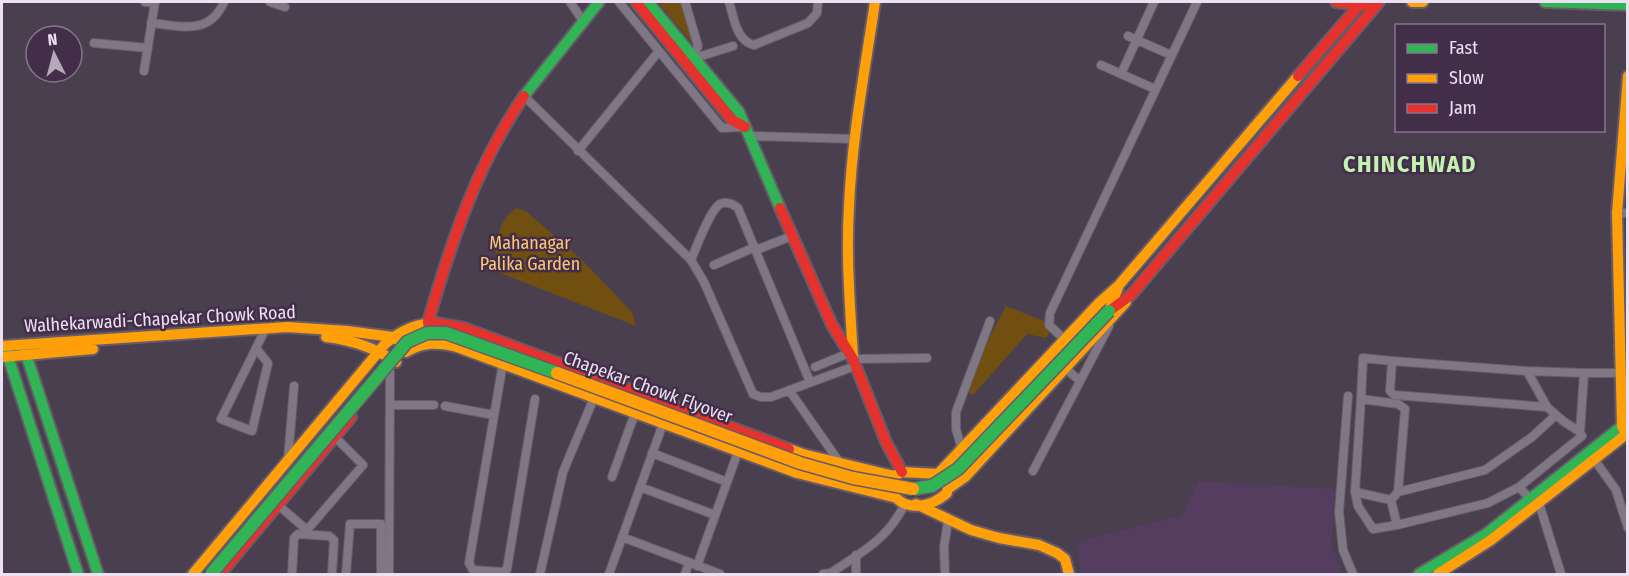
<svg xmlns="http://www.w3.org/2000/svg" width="1629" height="576" viewBox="0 0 1629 576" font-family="'Fira Sans Condensed',sans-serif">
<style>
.built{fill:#543d5e}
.green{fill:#704f10}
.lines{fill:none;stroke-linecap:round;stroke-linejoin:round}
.street-casing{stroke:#665c69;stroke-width:10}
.fast-casing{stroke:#665c69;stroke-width:14}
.slow-casing{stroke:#665c69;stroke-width:14}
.jam-casing{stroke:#665c69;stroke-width:14}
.street{stroke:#807784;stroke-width:8}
.fast{stroke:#30b455;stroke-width:10}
.slow{stroke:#ff9f0a;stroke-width:10}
.jam{stroke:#e5322d;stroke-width:10}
.fast-bridge-casing{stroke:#665c69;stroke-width:15;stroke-linecap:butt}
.slow-bridge-casing{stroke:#665c69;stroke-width:15;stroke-linecap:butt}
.fast-bridge{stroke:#30b455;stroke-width:12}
.slow-bridge{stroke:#ff9f0a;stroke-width:12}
.labels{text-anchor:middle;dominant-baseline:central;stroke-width:5;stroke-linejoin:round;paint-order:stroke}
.park-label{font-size:18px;fill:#fec773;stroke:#432e4a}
.street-label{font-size:18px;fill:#ede0f2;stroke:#432e4a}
.district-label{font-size:24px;font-weight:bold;letter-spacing:1.5px;fill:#c4f3b1;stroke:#432e4a}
</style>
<rect width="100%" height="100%" fill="#4a3f4f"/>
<!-- built -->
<path class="built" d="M1199 481 1335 489 1331 545 1343 574H1081L1077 542 1182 515Z"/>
<!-- green -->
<path class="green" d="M658 2H682L696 47Z
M517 208 527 212 582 260 632 312 636 326 495 271C496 249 495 220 517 208Z
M1006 306 1054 325 1046 338 1027 334 973 395 962 389Z"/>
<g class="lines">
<!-- street casing -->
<g class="street-casing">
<path id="street" d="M145 2 155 3
M270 2 285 7
M570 2 583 21
M619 2 722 128 745 127
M685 2 698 46 693 56
M729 2C734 17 736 41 754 45L808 23 817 13 818 2
M151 23C181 26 209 36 224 2
M1128 36 1171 55
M94 43 148 48
M695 58 733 46
M1101 65 1155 89
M144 71 155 2
M1121 74 1154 2
M525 97 691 260 704 282 753 394 761 397H771L855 366
M751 136 855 139
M578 151 659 51
M1617 213H1628
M756 250 792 236
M691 260C696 248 710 210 720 204 727 201 733 204 738 208L810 382
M714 265 755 247
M1065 340 1049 325 1050 313 1197 2
M256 348 268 363 252 431 221 419 263 334
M853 359 927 358
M503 363 469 563 473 570 503 572 507 569 535 399
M815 367 849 353
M1066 369 1080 381
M1527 371 1584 373
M789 390 840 463
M1348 396 1339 512 1343 550 1353 574
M1361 399 1363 358 1392 361
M390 405H434
M445 406 494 415
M1547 407 1527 371 1392 361 1390 391 1394 395 1547 407 1563 421 1580 432
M1556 415 1532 437 1485 470 1398 492 1391 500 1397 525 1488 503 1519 487 1582 436 1580 432 1584 373H1620
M962 450 956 429V412L990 321
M652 453 727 482
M1591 455 1616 490 1628 528
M288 460 294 386
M1033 471 1109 326
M612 477 635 413
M640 487 715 515
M1519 487 1531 500 1539 503 1561 574
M1355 492 1361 399 1398 404 1405 409 1398 492
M1391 500 1355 492 1358 506 1373 529 1397 525
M278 505 307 530 363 465 335 437
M622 537 720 574
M697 566 739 449
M292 574 294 538 298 534 329 536 334 540 332 574
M346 574 350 524H381V574
M389 574 390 371
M540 574 563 472 596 393
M609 574 664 421
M685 574 689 563
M823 574 831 573C864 550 886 541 905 504
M856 574V555
M945 574 944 547 948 521"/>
</g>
<!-- fast casing -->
<g class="fast-casing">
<path id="fast" d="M648 2 739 112 780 208
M1545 2 1628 5
M524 96 599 2
M24 348 98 574
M6 350 78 574
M1419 574 1486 534 1627 422"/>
</g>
<!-- slow casing -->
<g class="slow-casing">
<path id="slow" d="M1412 2H1423
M1109 311 1119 285 1298 76
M326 337C352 340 374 347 396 362
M2 346 287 327 347 331 393 337 411 349
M406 352C423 342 439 342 457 347L797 473 893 497
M853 356C850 306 846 256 849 206 852 137 865 70 875 2
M2 357 93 349
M1626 434 1622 426 1617 213 1628 76
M789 449 803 454 894 476
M902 472 938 474 948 484 947 493C928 510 897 513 889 484L894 476Z
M938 474 1099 303 1118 286
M948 489 965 477 1126 302
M916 504 971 530 999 538 1039 545 1057 553 1065 559 1069 574
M193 574 385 344C400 331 416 323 436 323
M1438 574 1491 540 1628 433"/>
</g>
<!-- jam casing -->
<g class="jam-casing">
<path id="jam" d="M636 2 732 120 745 127
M1336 2 1365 5
M1298 76 1362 2
M780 208 832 325 853 359 886 442 902 472
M1109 311 1131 295 1379 2
M436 323 464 328 789 449
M429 328 428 322C451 243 477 164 524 96
M220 574 351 417"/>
</g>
<!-- street -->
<use href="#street" class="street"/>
<!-- fast -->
<use href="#fast" class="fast"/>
<!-- slow -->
<use href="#slow" class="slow"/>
<!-- jam -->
<use href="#jam" class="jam"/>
<!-- fast-bridge casing -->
<g class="fast-bridge-casing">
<path id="fast-bridge" d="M913 489 932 486 958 469 1109 311
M211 574 407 342 427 333H446L557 373"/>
</g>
<!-- slow-bridge casing -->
<g class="slow-bridge-casing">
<path id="slow-bridge" d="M557 373 800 463 853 478 913 489"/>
</g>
<!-- fast-bridge -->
<use href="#fast-bridge" class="fast-bridge"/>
<!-- slow-bridge -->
<use href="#slow-bridge" class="slow-bridge"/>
</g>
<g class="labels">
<!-- park labels -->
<g class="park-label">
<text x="530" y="243">Mahanagar<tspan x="530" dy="21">Palika Garden</tspan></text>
</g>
<!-- street labels -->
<g class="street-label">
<text transform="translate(160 319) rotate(-3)">Walhekarwadi-Chapekar Chowk Road</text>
<text transform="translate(648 387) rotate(20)">Chapekar Chowk Flyover</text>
</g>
<!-- district labels -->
<g class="district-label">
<text x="1410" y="164">CHINCHWAD</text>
</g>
</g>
<!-- border -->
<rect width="1629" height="576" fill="none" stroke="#ede0f2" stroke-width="6"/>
<!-- legend -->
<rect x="1395" y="24" width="210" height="108" fill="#432e4a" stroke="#87758d" stroke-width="1.5"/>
<rect x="1407" y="44" width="30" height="9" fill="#30b455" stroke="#87758d" stroke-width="1.5"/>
<text x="1449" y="54" font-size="18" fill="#ede0f2">Fast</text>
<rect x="1407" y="74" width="30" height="9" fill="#ff9f0a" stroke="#87758d" stroke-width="1.5"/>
<text x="1449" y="84" font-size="18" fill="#ede0f2">Slow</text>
<rect x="1407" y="104" width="30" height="9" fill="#e5322d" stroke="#87758d" stroke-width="1.5"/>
<text x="1449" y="114" font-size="18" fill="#ede0f2">Jam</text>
<!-- north arrow -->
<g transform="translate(54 54) rotate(354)"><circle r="28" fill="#432e4a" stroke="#87758d" stroke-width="1.5"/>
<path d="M0-4.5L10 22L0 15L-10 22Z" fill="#b4a8b9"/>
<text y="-9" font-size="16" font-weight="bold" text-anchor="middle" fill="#ede0f2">N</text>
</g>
</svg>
